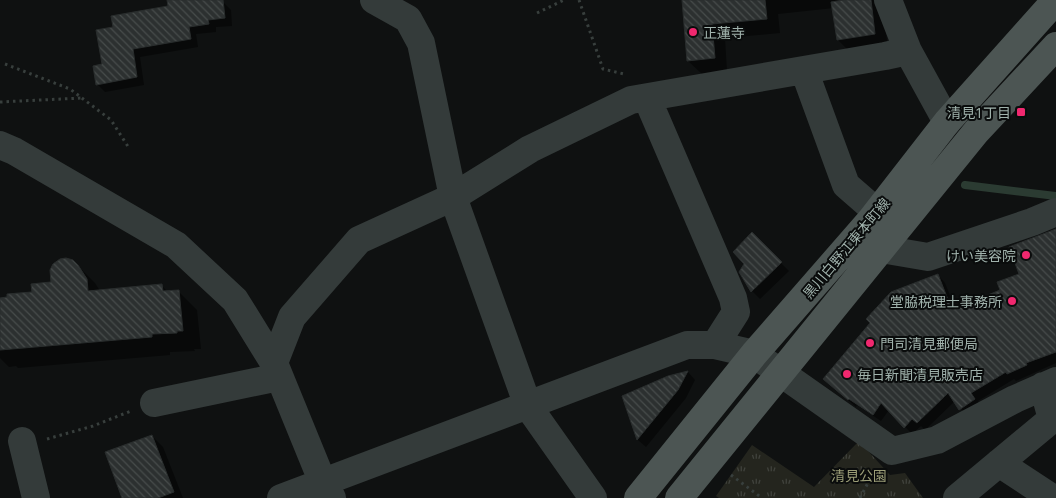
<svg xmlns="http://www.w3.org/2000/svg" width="1056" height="498" viewBox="0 0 1056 498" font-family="'Open Sans','Noto Sans JP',sans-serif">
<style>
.park{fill:url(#park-tufts)}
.shadow{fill:#0007}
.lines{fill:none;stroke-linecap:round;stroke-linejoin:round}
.stream{stroke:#2b3b32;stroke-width:8}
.building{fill:url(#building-back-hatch);stroke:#292d2d}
.path{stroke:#383f3d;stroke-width:3;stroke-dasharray:2.5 4;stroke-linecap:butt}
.minor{stroke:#343b3a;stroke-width:28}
.major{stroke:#4c5553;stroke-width:28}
.poi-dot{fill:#f0286f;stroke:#0a0c0c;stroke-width:2}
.labels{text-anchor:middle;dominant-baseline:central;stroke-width:4;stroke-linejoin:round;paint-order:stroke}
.poi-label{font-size:14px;fill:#a0b2ac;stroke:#0a0c0c;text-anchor:start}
.street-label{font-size:14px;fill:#a0b2ac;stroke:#0a0c0c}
.park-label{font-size:14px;fill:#9b9d77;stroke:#0a0c0c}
</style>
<defs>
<pattern id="park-tufts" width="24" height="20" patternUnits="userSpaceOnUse" patternTransform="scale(1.25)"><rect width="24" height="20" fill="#24251e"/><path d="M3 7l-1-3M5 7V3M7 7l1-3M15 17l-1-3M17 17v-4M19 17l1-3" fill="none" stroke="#40423c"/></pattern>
<pattern id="building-back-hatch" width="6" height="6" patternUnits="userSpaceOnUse" patternTransform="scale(1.25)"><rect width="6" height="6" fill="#2c3030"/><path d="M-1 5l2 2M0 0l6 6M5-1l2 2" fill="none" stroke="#474c4b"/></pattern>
</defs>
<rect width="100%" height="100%" fill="#0f1111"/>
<!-- park -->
<path class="park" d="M859 441 890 475 905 473 923 498H719L716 496 752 445 814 487Z"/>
<!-- shadow -->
<path class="shadow" d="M168 0H221L231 10 232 26 216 27V32L196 34 198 47 140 57 144 85 105 92 97 84 114 28 169 7Z
M683 0H873L883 11 888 48 851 53 838 40 834 8 778 14 780 33 725 38 727 71 702 74 688 61Z
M1056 230V363L1016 381 1014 379 978 401 982 407 968 417 955 401 925 430 921 426 912 434 889 410 881 421 857 405 856 407 832 386 938 275 945 283 956 310 1002 291 1021 275Z
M752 234 789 271 760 299 752 291 740 272 746 263Z
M76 264 95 283 100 291 161 285 168 292 178 291 197 310 201 349H194L195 351 170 352V355L18 368 16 366 9 367 0 358V299L33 293 52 283Z
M688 372 695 380 686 398 646 447 638 440 623 396 669 377Z
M152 436 163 447 183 498H123Z"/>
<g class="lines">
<!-- stream -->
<path class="stream" d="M965 185 1056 196"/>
</g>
<!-- building -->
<path class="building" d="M167 0H223L225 18 208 20 209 24 189 27 191 39 133 49 137 77 96 85 93 66 102 64 96 30 113 27 111 16 168 6Z
M682 0H765L767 19 712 24 715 58 687 61Z
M844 0H871L875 34 837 40 831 2Z
M1056 229V352L1026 363 1027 365 1007 374 1006 372 971 393 975 399 959 410 948 393 917 423 912 419 904 428 881 403 873 415 849 399 848 400 823 379 870 323 866 319 891 292 938 274 952 310 1000 290 997 282 1019 274 1009 247Z
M752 232 782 262 751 292 739 272 744 264 733 252Z
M66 258 73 260 78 265 87 279 88 291 162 284 163 291 179 290 183 331H177V333L152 334V337L0 350V298L7 297V294L32 292 31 284 51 282 50 270 53 264 60 259Z
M688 371 678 390 637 440 622 396 668 376Z
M152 435 174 492 158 498H122L105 452Z"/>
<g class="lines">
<!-- path -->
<path class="path" d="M579 0 603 69 624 74
M537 13 564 0
M5 64 70 89 111 120 129 148
M0 102 82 98
M47 439 93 426 131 411
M731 475 762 498
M860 498 870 479 878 473"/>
<!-- minor -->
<path class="minor" d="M374 0 408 19 421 43 453 197 528 406 593 498
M888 0 908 51
M804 70 846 185 877 212
M647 98 733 298 736 312 715 345
M0 145 14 151 176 245 235 300 274 363 323 483 332 498
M881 249 928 257 1032 222 1056 212
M274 363 292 317 359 240 453 197 530 149 631 100 885 56 908 51 947 122
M154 403 279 377
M22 441 36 498
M999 463 1052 498
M281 498 687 345H715L754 354 892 451 937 440 1015 399 1056 381
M957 498 1052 419 1043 386"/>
<!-- major -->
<path class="major" d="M638 498 754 354 870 221 947 122 1056 0
M679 498 976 132 1056 46"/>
</g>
<!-- markers -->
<g class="poi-dot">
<circle cx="693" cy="32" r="5"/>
<rect x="1016" y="107" width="10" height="10" rx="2.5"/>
<circle cx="1026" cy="255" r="5"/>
<circle cx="1012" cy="301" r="5"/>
<circle cx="870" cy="343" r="5"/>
<circle cx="847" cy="374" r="5"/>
</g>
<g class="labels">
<!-- poi labels -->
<g class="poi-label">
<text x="703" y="32">正蓮寺</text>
<text x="1011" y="112" text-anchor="end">清見1丁目</text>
<text x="1016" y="255" text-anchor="end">けい美容院</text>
<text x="1002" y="301" text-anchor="end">堂脇税理士事務所</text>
<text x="880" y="343">門司清見郵便局</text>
<text x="857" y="374">毎日新聞清見販売店</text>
</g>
<!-- street labels -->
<g class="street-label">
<text transform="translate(846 248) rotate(-50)">黒川白野江東本町線</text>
</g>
<!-- park labels -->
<g class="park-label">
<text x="859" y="475">清見公園</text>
</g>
</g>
</svg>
